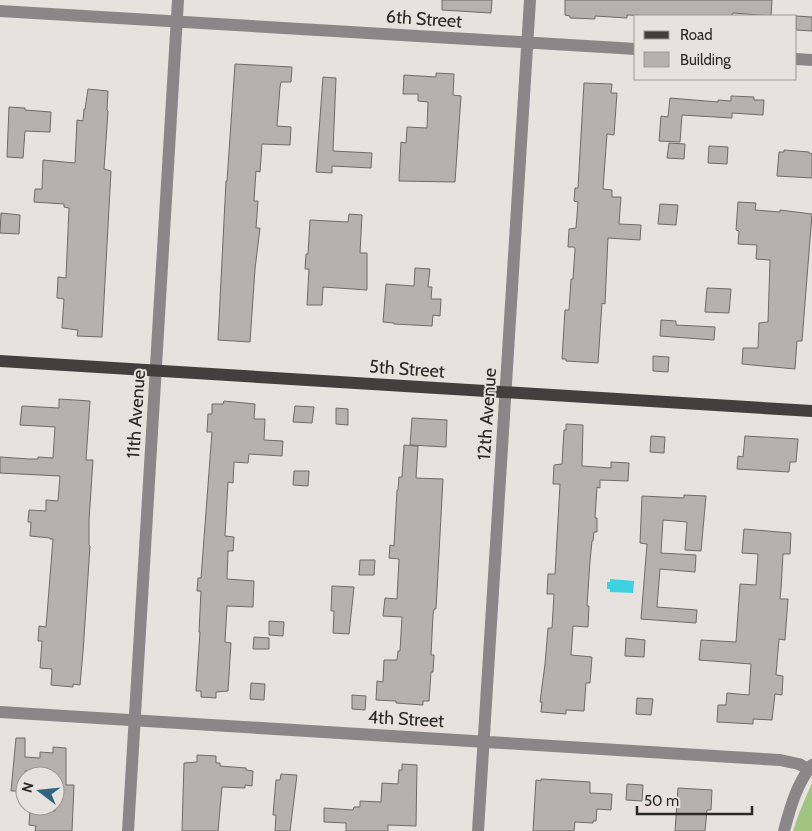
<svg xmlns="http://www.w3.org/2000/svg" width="812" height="831" viewBox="0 0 812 831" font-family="Cabin,sans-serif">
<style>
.green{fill:#a0c580}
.water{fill:#3dd2e1}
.building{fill:#b7b1ad;stroke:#6f6a66}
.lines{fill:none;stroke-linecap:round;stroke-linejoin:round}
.minor{stroke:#8b8788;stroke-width:12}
.major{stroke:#443f3f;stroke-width:12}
.labels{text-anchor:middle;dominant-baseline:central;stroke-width:4;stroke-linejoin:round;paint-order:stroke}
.street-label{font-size:18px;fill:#2a2826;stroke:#e7e2dd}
</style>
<rect width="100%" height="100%" fill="#e7e2dd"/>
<!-- green -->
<path class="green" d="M812 783V831H793L799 813Z"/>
<!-- water -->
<path class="water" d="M610 579 634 581 633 593 610 592V589H607V582H610Z"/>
<!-- building -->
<path class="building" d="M442 0H492L491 13 442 10Z
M565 0H772L771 16 733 13 731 16H652L627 15V18L595 16V19L570 18V16L565 15Z
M796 16 812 17V31L796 30Z
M235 64 292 67 291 82H281L280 87 277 126 291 127 290 145 262 144 260 172 256 171 254 201H258L256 228H260L255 269 250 342 218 340 226 181H227Z
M436 73 454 74 453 95 461 96 455 182 399 181 401 142 406 143 407 127 427 128 428 102 418 101V94H403L404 75 436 77Z
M323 77 336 78 333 151 372 153 371 168 332 166V173L316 172Z
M584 83 612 84 611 93H617L614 135 607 134 603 189 612 190V197H621L619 224 641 225 640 240 608 238 605 304 602 303 598 363 566 361V359H562L565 310H569L571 279H573L575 249 574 247H568L569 229 576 228 578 202 574 201 575 188H578Z
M88 89 108 91 107 110 108 111 104 169 111 171 102 337 77 336 78 330 62 328 64 299 57 298 58 277 66 278 69 208 64 207V204L34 202 35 189H42L43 160 75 163 77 120 83 121 84 109H85Z
M731 96 754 97V100H764L763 115 732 113V118L682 115 680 142 659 141 661 116 668 117 670 98 718 102V100L731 101Z
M9 107 25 108V110L51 112 50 132 25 131 23 158 7 157Z
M669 143 685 144 684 159 667 158Z
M709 146 728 147 727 164 708 163Z
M784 150 809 152V153L812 154V178L777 176 779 152H784Z
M738 202 756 203 755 210 780 212V210L812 214 802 341H797L795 369 742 364 743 348H758L759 323 768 322 770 260 756 259 757 245 738 244 739 231 736 230Z
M660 204 678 205 676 225 658 224Z
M1 213 20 215 19 234 0 233Z
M349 214 362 215 360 253H367V290L323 287 322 305H307L309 269H305L306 254H308L310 220 348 222Z
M415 268 430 269 428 287H432L431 299H441L440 316 433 315 432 326 394 324V323L383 322 386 284 414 286Z
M707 288 731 289 729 313 705 312Z
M661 320 676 321V325L715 327 714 340 660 336Z
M653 356 669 357 668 372 653 371Z
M59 399 90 401 86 460H93L89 521V545L90 546 83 652 80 685 73 684V687L51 685 52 669 40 668 42 641H38L39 626 46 627 53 539H50V538L30 536 31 522H28L29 510 46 511V500L58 501 60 476 0 473V457L29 459H38V457L53 458 55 427 20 425 22 406 59 408Z
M224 401 255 404 254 419H265L264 440 283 441 282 456 249 454 248 463 234 462 233 483 228 482 225 536 234 537 233 551H228L227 579 254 581 253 607 227 606 225 642 231 643 228 691 216 692V698L201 697V691H196L200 632H199L201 591H197L198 578H201L212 432H207L208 414H212V404H223Z
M295 406 314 407 312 423 293 422Z
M336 408 348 409V425L336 424Z
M412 418 447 420 446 447 410 445Z
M566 424 583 425 582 466 611 468V462L629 463 628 481 600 480V488L597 487 595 518H597V532H594L593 541H592L590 561 587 606H589L588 627 573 626 571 655 592 657 590 683H586L584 711 566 710V714L541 712 542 702H540L545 664 548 628H552L554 594H547L548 574H555L560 484H553L554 465 562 464 564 430H566Z
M651 436 665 437 664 453 650 452Z
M745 436 798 439 796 462H790L789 472 737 469 738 456 743 457Z
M404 445 418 446 416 478 443 479 436 609H434L433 615 431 655H434L433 672H431L429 701H423V705L396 703V701L376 700 377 681 383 682 384 660H397L398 651H400L402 617 383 616 385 598 397 599 399 559 389 558 390 545 394 546 397 490H398L399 477H402Z
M294 471H309L308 486 293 485Z
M684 495 706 496 701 551 685 550 687 522 663 520 661 553 696 555 695 572 660 569 657 607 697 610 696 623 641 619 647 544 640 543 642 496 684 498Z
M744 529 791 533 790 554H783L781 589 780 599H788L785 640 779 639 776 675 783 676 782 695 775 694 772 720 753 719V724L717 722 718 705H726L727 693 749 695 751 664 699 660 701 640 736 642 740 584 756 585 758 554 742 553Z
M360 560H375L374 575H359Z
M332 586 354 587 349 634 333 633 334 611H331Z
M269 621 284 622 283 636 269 635Z
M254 637 269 638V649H253Z
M626 638 645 640 644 657 625 656Z
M251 683 265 684 264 700 250 699Z
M352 695 366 696 365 710 352 709Z
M637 698 653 699 651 715 636 714Z
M16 738H25V757L40 758V752L53 753V747L66 748V785H74L72 831H35L36 826 29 825 30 809 55 811V772L25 771V791H11Z
M197 755 216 756V763H220V766L246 768V770L253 771 252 786 245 785V788L222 787 218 831H182L184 763 197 762Z
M402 764 417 765 416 826 388 825V831H346V823L324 822V808L353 810 354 807H360V801L381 802 382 783 398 784 399 770H402Z
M281 774 297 775 290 831H275L276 815H273L276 780H280Z
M541 779 590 782V793L612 794 611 810 597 809 596 821H593V823L575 822 574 831H533L536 780 541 781Z
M627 784 643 785 642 801 626 800Z
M678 788 712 790 711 810H707L705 831H675Z"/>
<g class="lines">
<!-- minor -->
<path class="minor" d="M0 11 636 49
M796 59 812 60
M0 712 780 760 799 764 808 769
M128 831 178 0
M478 831 530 0
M784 831C790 808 797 783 812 765"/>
<!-- major -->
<path class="major" d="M0 361 812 411"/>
</g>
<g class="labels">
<!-- street labels -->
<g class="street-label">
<text transform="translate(424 19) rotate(4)">6th Street</text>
<text transform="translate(407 369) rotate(4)">5th Street</text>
<text transform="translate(136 414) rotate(-86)">11th Avenue</text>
<text transform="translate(487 414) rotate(-86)">12th Avenue</text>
<text transform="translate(406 719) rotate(3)">4th Street</text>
</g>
</g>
<!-- legend -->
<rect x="634" y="15" width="162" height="65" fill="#e7e2dd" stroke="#9b9894"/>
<rect x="644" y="31" width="25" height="8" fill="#443f3f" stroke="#9b9894"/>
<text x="680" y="40" font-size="15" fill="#2a2826">Road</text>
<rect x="644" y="52" width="25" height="15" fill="#b7b1ad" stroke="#9b9894"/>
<text x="680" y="65" font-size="15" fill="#2a2826">Building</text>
<!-- north arrow -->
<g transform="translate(40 791) rotate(286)"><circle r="24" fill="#e7e2dd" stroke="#9b9894"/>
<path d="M0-4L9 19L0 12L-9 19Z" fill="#2f6580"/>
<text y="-8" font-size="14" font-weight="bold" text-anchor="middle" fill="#2a2826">N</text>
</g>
<!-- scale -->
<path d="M637 806v8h115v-8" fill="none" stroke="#2a2826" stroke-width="2.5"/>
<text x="644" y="806" font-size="15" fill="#2a2826" stroke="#e7e2dd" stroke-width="4" paint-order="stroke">50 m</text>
</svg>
